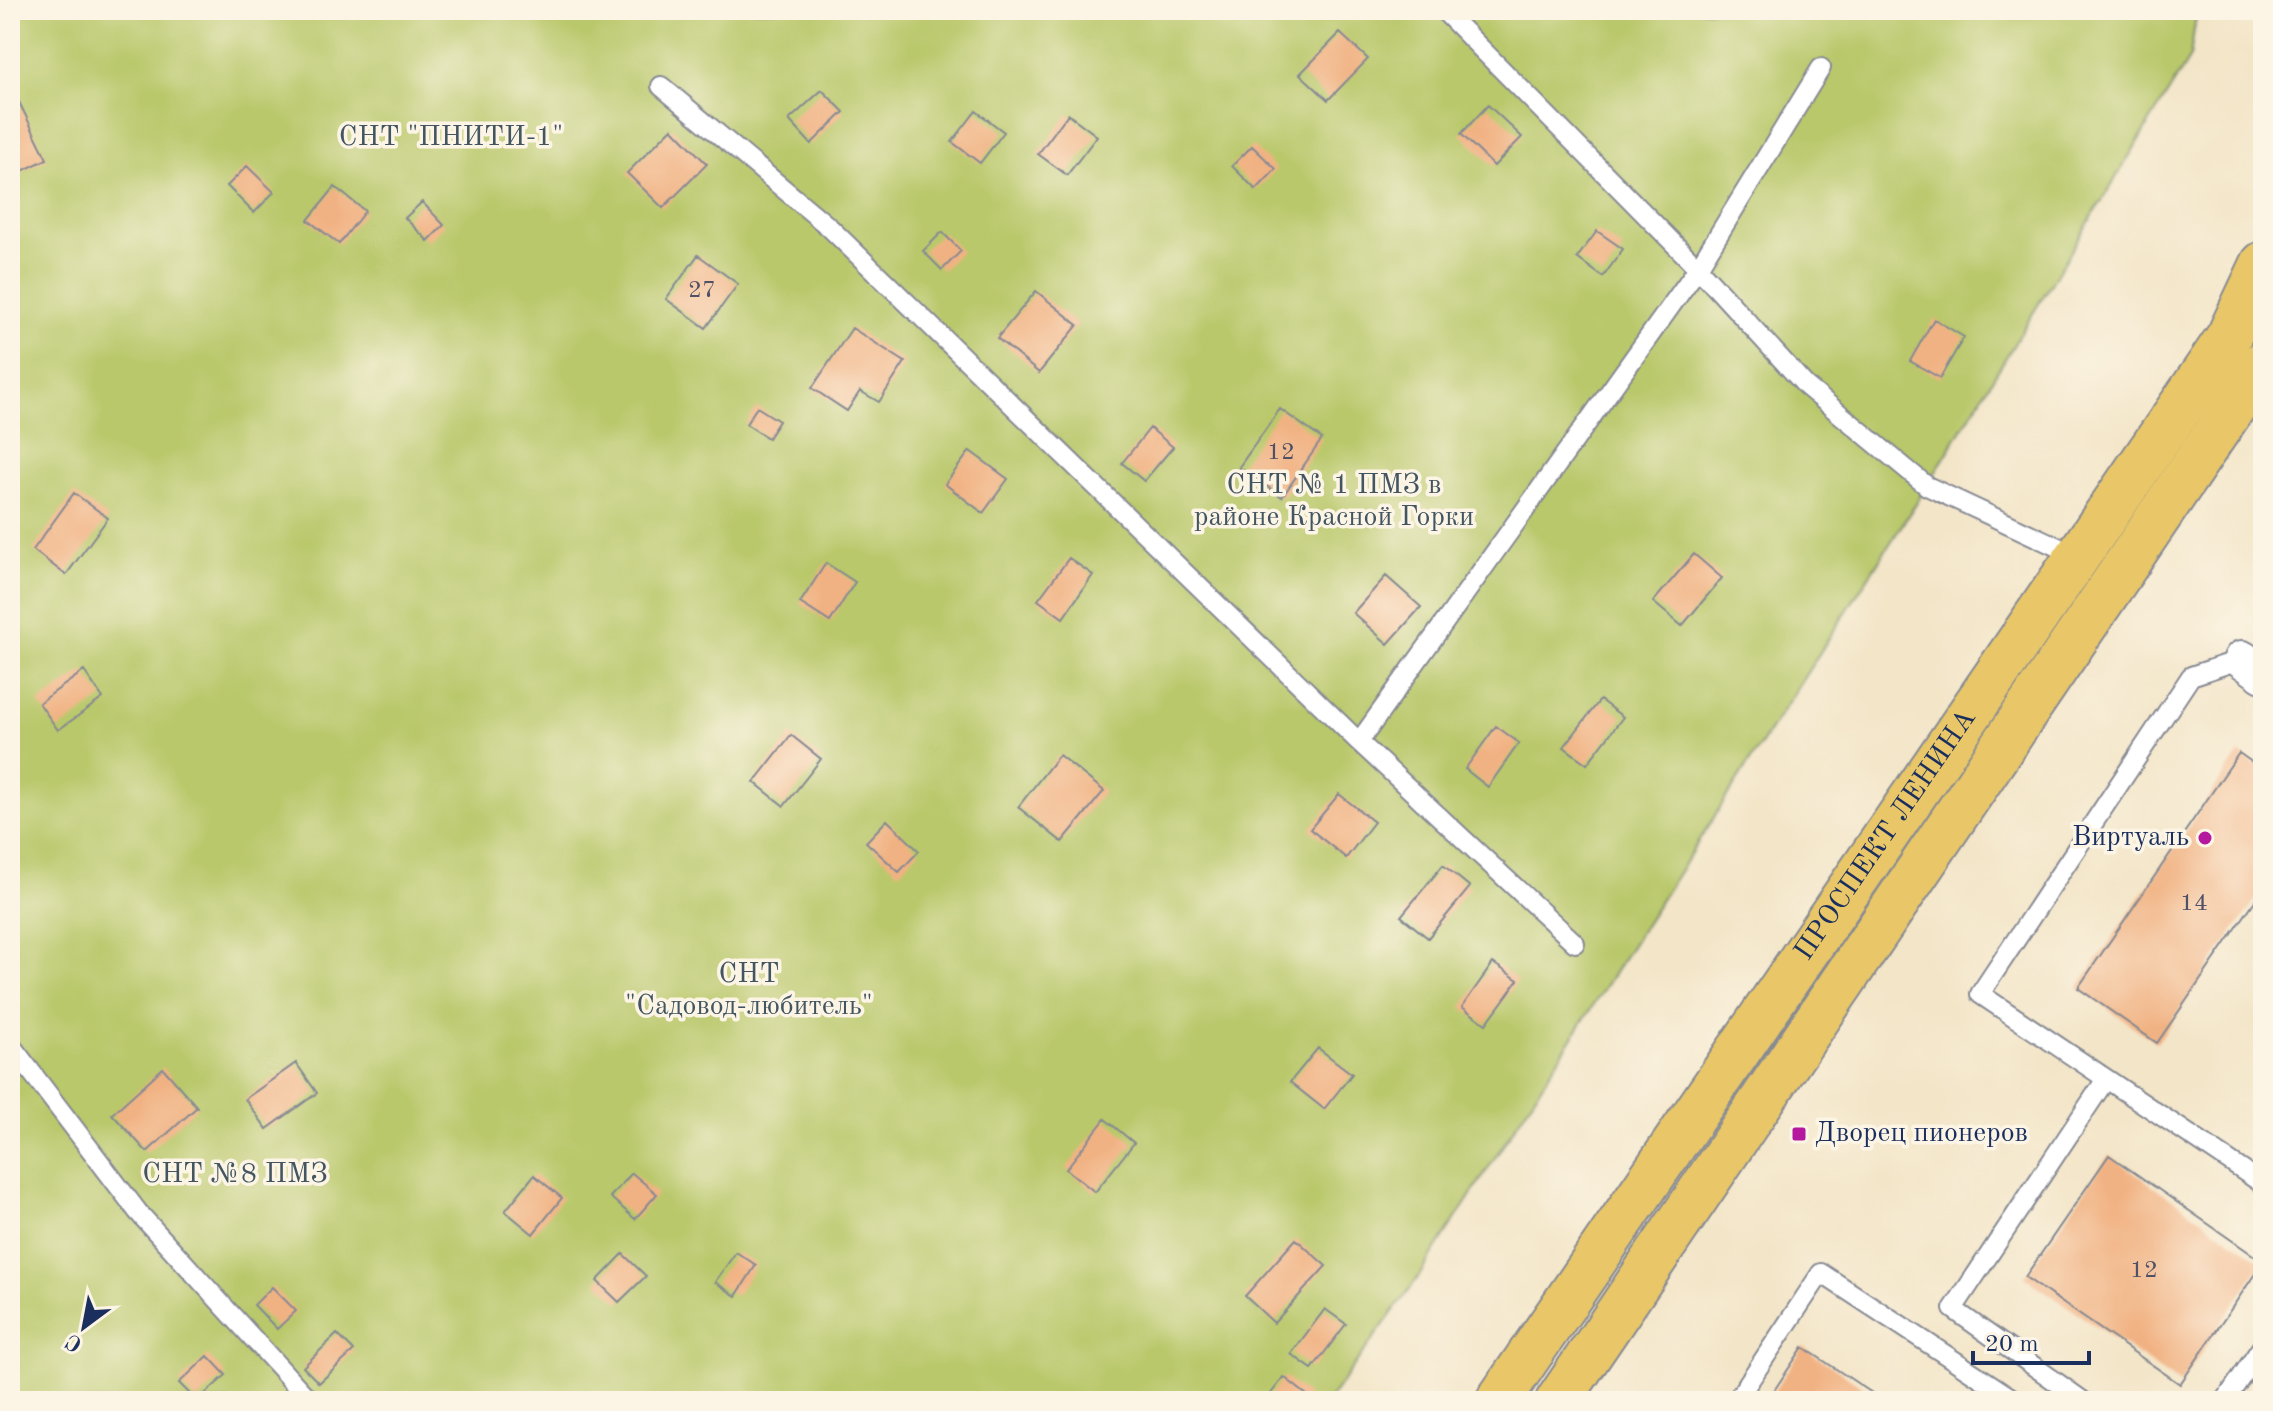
<svg xmlns="http://www.w3.org/2000/svg" width="2273" height="1411" viewBox="0 0 2273 1411" font-family="'Old Standard TT',serif">
<style>
.green{fill:#b9c86b;stroke:#6a7c64;stroke-width:2}
.building{fill:#f1b283}
.lines{fill:none;stroke-linecap:round;stroke-linejoin:round}
.lane-casing{stroke:#878a93;stroke-width:22}
.street-casing{stroke:#878a93;stroke-width:40}
.primary-casing{stroke:#878a93;stroke-width:48}
.lane{stroke:#fff;stroke-width:18}
.street{stroke:#fff;stroke-width:36}
.primary{stroke:#e9c769;stroke-width:44}
.poi-dot{fill:#b5179e;stroke:#fcf5e5;stroke-width:3}
.labels{text-anchor:middle;dominant-baseline:central;stroke-width:7;stroke-linejoin:round;paint-order:stroke}
.number-label{font-size:24px;fill:#505067}
.park-label{font-size:28px;fill:#425561;stroke:#fcf5e5}
.street-label{font-size:28px;fill:#1b2f5e;stroke:#fcf5e5}
.poi-label{font-size:28px;fill:#1b2f5e;stroke:#fcf5e5;text-anchor:end}
</style>
<rect width="100%" height="100%" fill="#fcf5e5"/>
<filter id="ink" filterUnits="userSpaceOnUse"><feTurbulence type="fractalNoise" baseFrequency=".0125" numOctaves="2"/><feDisplacementMap in="SourceGraphic" scale="16" xChannelSelector="R" yChannelSelector="G"/><feConvolveMatrix kernelMatrix="1 2 1 2 8 2 1 2 1" color-interpolation-filters="sRGB"/></filter>
<filter id="wash" filterUnits="userSpaceOnUse"><feTurbulence type="fractalNoise" baseFrequency=".006" numOctaves="4" result="noise"/><feDisplacementMap in="SourceGraphic" scale="32" xChannelSelector="R" yChannelSelector="G"/><feGaussianBlur stdDeviation="1.8" result="paint"/><feColorMatrix in="noise" values="0 0 0 0 0 0 0 0 0 0 0 0 0 0 0 0 0 1.4 0 .05"/><feComposite in="paint" operator="in"/></filter>
<g filter="url(#wash)">
<rect width="100%" height="100%" fill="#f3e5c8"/>
<!-- green -->
<path class="green" d="M10 10H2197L2190 57 1927 486 1417 1279 1328 1401H10Z"/>
<g id="blocks">
<!-- building -->
<path class="building" d="M1340 33 1368 59 1328 100 1300 74Z
M822 90 844 112 811 144 789 120Z
M19 102 47 159 10 177V106Z
M1488 105 1522 137 1494 166 1461 134Z
M976 111 1004 132 980 163 952 142Z
M1068 114 1097 136 1067 175 1038 154Z
M672 128 707 164 663 208 627 173Z
M1252 146 1276 169 1256 190 1232 166Z
M247 166 274 192 254 213 227 186Z
M335 187 365 211 339 244 308 220Z
M422 202 444 225 428 241 405 218Z
M1597 231 1623 249 1603 277 1577 258Z
M942 232 961 251 942 270 923 251Z
M698 255 738 284 706 328 666 299Z
M1036 291 1078 325 1039 373 997 338Z
M1934 319 1964 337 1940 378 1910 361Z
M852 328 905 362 879 402 860 391 847 411 812 388Z
M757 407 779 421 768 438 746 424Z
M1280 409 1322 439 1282 497 1239 467Z
M1150 428 1173 447 1144 481 1122 463Z
M970 451 1008 479 983 513 945 484Z
M74 493 108 518 66 575 33 550Z
M1694 554 1722 578 1682 626 1653 602Z
M1069 558 1093 575 1063 618 1038 600Z
M826 563 855 582 830 622 800 603Z
M1386 576 1421 607 1388 644 1353 613Z
M84 671 103 698 58 730 39 703Z
M1600 700 1623 717 1587 764 1564 747Z
M1496 726 1519 743 1488 787 1465 769Z
M791 735 821 759 784 806 754 782Z
M2239 753 2263 770V889L2157 1043 2078 988Z
M1059 755 1104 791 1062 842 1018 807Z
M1339 794 1374 822 1346 858 1310 829Z
M887 820 919 851 899 872 866 842Z
M1443 865 1470 887 1428 938 1401 916Z
M1493 963 1518 980 1486 1024 1462 1007Z
M1318 1048 1352 1074 1324 1109 1290 1082Z
M296 1063 317 1093 267 1129 245 1099Z
M163 1068 197 1107 147 1152 112 1114Z
M1105 1119 1134 1143 1095 1192 1066 1169Z
M2109 1155 2263 1262 2180 1384 2025 1277Z
M632 1173 657 1194 635 1219 610 1197Z
M534 1175 562 1198 533 1234 505 1211Z
M1296 1239 1326 1266 1274 1323 1245 1296Z
M736 1252 756 1265 736 1296 715 1282Z
M623 1254 646 1276 619 1302 597 1281Z
M272 1287 296 1311 277 1329 254 1305Z
M1325 1309 1346 1324 1312 1369 1291 1354Z
M337 1334 354 1351 319 1383 303 1367Z
M1803 1347 1884 1401H1767Z
M208 1356 226 1375 197 1401 179 1383Z
M1284 1377 1308 1396 1304 1401H1276L1269 1396Z"/>
</g>
</g>
<g filter="url(#ink)">
<use href="#blocks" fill-opacity="0" stroke="#878a93" stroke-width="2"/>
<g class="lines">
<!-- lane casing -->
<g class="lane-casing">
<path id="lane" d="M1443 10 1698 268 1806 386 1927 486 2077 556
M661 86 829 227 1359 742 1698 268 1821 68
M2242 659 2191 676 1980 994 2263 1184
M1359 742 1575 943
M10 1044 138 1212 310 1401
M1736 1401 1821 1273 2016 1401
M2083 1401 1953 1309 2106 1079
M2225 1401 2263 1345"/>
</g>
<!-- street casing -->
<g class="street-casing">
<path id="street" d="M2242 659 2263 674"/>
</g>
<!-- primary casing -->
<g class="primary-casing">
<g id="primary">
<path id="s1" d="M1498 1401 2229 336 2263 264"/>
<path d="M1558 1401 2263 363"/>
</g>
</g>
<!-- lane -->
<use href="#lane" class="lane"/>
<!-- street -->
<use href="#street" class="street"/>
<!-- primary -->
<use href="#primary" class="primary"/>
</g>
</g>
<!-- markers -->
<g class="poi-dot">
<circle cx="2205" cy="838" r="8"/>
<rect x="1791" y="1126" width="16" height="16" rx="4"/>
</g>
<g class="labels">
<!-- number labels -->
<g class="number-label">
<text x="702" y="291">27</text>
<text x="1281" y="453">12</text>
<text x="2194" y="904">14</text>
<text x="2144" y="1271">12</text>
</g>
<!-- park labels -->
<g class="park-label">
<text x="451" y="138">СНТ "ПНИТИ-1"</text>
<text x="1334" y="486">СНТ № 1 ПМЗ в<tspan x="1334" dy="32">районе Красной Горки</tspan></text>
<text x="749" y="975">СНТ<tspan x="749" dy="32">"Садовод-любитель"</tspan></text>
<text x="235" y="1175">СНТ №8 ПМЗ</text>
</g>
<!-- street labels -->
<g class="street-label">
<text stroke="none"><textPath href="#s1" startOffset="686">ПРОСПЕКТ ЛЕНИНА</textPath></text>
</g>
<!-- poi labels -->
<g class="poi-label">
<text x="2189" y="838">Виртуаль</text>
<text x="1815" y="1134" text-anchor="start">Дворец пионеров</text>
</g>
</g>
<!-- margin -->
<rect width="2273" height="1411" fill="none" stroke="#fcf5e5" stroke-width="40"/>
<!-- north arrow -->
<g transform="translate(84 1327) rotate(212)" stroke="#fcf5e5" stroke-width="6" paint-order="stroke">
<path d="M0-6L14 30L0 20L-14 30Z" fill="#1b2f5e"/>
<text y="-12" font-size="22" font-weight="bold" text-anchor="middle" fill="#1b2f5e">С</text>
</g>
<!-- scale -->
<path d="M1973 1351v12h116v-12" fill="none" stroke="#1b2f5e" stroke-width="4"/>
<text x="1985" y="1351" font-size="24" fill="#1b2f5e" stroke="#fcf5e5" stroke-width="6" paint-order="stroke">20 m</text>
</svg>
